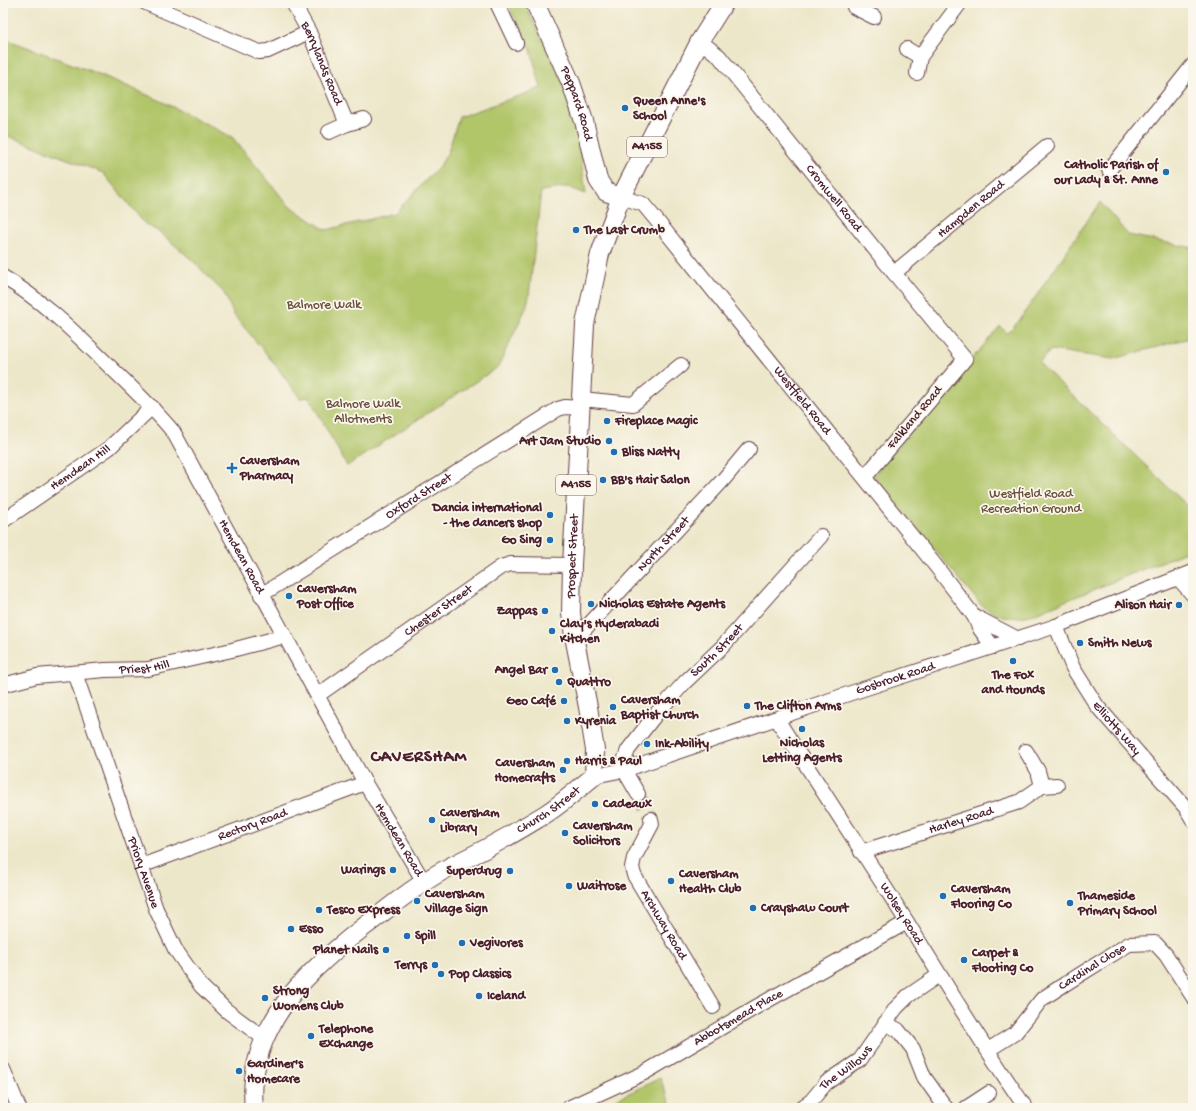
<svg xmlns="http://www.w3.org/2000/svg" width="1196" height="1111" viewBox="0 0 1196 1111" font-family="'Gochi Hand',sans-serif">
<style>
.green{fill:#b1c569;stroke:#7e724a}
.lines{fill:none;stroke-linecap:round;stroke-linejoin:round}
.minor-tunnel{stroke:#ccbfaa;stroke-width:14;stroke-dasharray:14 7;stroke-linecap:butt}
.minor-casing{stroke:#623d43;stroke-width:16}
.major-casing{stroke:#623d43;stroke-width:20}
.minor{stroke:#fff;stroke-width:14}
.major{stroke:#fff;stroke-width:18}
.poi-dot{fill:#1f6fb2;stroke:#fbf7ec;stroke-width:1.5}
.labels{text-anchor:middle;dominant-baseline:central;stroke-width:3.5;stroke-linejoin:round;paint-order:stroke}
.shield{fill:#fbf7ec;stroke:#7f6065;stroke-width:1}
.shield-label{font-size:12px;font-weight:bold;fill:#4a1f2b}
.street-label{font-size:13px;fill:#4a1f2b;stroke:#fbf7ec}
.poi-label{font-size:13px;font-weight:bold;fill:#4a1f2b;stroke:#fbf7ec;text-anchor:start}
.park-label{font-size:13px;fill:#69513e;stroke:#fbf7ec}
.district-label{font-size:17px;font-weight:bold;letter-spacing:1px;fill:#4a1f2b;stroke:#fbf7ec}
</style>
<rect width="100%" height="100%" fill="#fbf7ec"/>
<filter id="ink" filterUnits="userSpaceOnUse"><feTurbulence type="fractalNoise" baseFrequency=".025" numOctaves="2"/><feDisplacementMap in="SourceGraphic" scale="8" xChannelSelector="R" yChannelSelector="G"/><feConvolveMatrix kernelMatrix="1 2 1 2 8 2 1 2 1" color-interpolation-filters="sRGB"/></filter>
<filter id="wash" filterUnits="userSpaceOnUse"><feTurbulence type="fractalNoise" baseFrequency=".012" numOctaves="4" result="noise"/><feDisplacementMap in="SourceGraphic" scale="16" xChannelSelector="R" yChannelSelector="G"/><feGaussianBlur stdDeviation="0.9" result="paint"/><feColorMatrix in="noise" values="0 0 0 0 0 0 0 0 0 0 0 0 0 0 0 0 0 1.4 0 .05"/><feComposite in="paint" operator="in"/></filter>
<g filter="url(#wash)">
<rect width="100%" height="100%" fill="#ede7ca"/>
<!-- green -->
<path class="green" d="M507 3H524L543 40 563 83 579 142 586 194 568 187 541 191 529 296 526 308 498 367 347 466 309 397 300 398 273 362 234 315 224 293 192 260 176 246 159 232 145 224 103 173 3 134V38L101 75 159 100 232 137 290 207 326 230 395 213 441 164 448 152 459 117 541 88 530 47Z
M1100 202 1128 235 1193 248V337L1113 359 1051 350 1039 363 1193 511V549L1031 615C1009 619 1001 618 982 606L873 476 1000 326 1007 333 1019 321Z
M660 1078 672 1108H598Z"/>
</g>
<g filter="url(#ink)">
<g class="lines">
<!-- minor-tunnel -->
<path class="minor-tunnel" d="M638 794 651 819"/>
<!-- minor casing -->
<g class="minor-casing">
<g id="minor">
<path d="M146 3 259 52 268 51 309 32"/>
<path id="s1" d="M293 3 309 32 347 124 364 119"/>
<path d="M497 3 516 43"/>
<path d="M854 7 874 17"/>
<path id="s2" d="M700 41 719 56 894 273 965 359 865 477"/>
<path d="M907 49 920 57"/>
<path d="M917 73 920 57 960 3"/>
<path d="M329 132 347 124"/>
<path d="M1109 170 1193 65"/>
<path id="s3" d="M621 197 643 204 658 222 935 565 974 616 980 629 993 647"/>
<path id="s4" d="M894 273 1047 146"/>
<path id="s5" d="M3 277C42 300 73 331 106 363 129 385 153 407 174 433L365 783 424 882"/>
<path d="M581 399 633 404 681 365"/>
<path id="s6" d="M3 521 109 448 152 407"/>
<path d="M1178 578 1193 595"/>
<path id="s7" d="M261 595 558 409 565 407 580 408"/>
<path d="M974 616 1018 639"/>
<path id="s8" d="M1056 626 1073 668 1097 706 1186 808 1193 820"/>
<path id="s9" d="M574 636 583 631 723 480 749 449"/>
<path id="s10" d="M75 673 156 909 175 949 201 986 227 1011 265 1039"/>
<path id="s11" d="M3 685 37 676 105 670 148 669 232 650 285 636"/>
<path id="s12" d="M318 695 501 567 511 564 572 565"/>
<path id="s13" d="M777 719C813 777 851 834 888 892 934 964 977 1038 1026 1108"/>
<path d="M1026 751 1038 771 1042 786"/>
<path id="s14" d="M594 776 624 770 851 693 1056 626 1193 572"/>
<path id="s15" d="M638 794 624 770 625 758 628 750 656 714 685 682 723 646 821 536"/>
<path id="s16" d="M651 819 652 824 634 858 632 867 634 875 713 1007"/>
<path id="s17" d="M861 852 1019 802 1042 786 1057 785"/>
<path id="s18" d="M141 866 365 783"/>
<path d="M885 1023 898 1030 913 1049 924 1077 946 1108"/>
<path id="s19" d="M988 1050 1015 1033 1042 999 1065 984 1129 944 1155 943 1166 955 1193 997"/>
<path d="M3 1069 19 1108"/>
<path id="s20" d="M568 1108 644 1073 756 1007 907 922"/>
<path id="s21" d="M801 1108 811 1101 826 1083 860 1060 896 1008 908 996 939 975"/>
<path d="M966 1108 989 1093"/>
</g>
</g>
<!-- major casing -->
<g class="major-casing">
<g id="major">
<path id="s22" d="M535 3 571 83 584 121 598 180 606 192 621 197"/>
<path id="s23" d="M254 1108C245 1023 315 963 377 917 392 905 407 893 423 883 441 870 462 861 481 851 503 840 524 827 544 815 562 804 578 789 594 776L595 750 588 707 574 636 571 613 572 565 585 324 600 254 621 197 700 41 724 3"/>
</g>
</g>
<!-- minor -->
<use href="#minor" class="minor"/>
<!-- major -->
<use href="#major" class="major"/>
</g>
</g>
<!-- markers -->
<g class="poi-dot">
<circle cx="625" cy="108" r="4"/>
<circle cx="1166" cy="172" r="4"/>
<circle cx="576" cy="230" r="4"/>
<circle cx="607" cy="421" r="4"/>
<circle cx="609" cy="441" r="4"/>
<circle cx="614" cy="452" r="4"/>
<path d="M230 462h4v4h4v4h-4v4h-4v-4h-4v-4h4z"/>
<circle cx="603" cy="480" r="4"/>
<circle cx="550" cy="515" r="4"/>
<circle cx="550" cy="540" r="4"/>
<circle cx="289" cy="596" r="4"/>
<circle cx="591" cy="604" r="4"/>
<circle cx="1179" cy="605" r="4"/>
<circle cx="545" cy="611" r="4"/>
<circle cx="552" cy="631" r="4"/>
<circle cx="1080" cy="643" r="4"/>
<circle cx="1013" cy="661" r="4"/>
<circle cx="555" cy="670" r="4"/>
<circle cx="559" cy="682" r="4"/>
<circle cx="564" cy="701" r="4"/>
<circle cx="747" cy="706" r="4"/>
<circle cx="613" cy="707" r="4"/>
<circle cx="567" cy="721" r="4"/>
<circle cx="802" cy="729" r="4"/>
<circle cx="647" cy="744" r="4"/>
<circle cx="567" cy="761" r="4"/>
<circle cx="563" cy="770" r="4"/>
<circle cx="595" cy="804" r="4"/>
<circle cx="432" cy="820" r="4"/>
<circle cx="565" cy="833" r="4"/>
<circle cx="393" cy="870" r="4"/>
<circle cx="510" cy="871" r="4"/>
<circle cx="671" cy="881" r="4"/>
<circle cx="569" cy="886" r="4"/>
<circle cx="943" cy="896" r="4"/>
<circle cx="417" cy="901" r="4"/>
<circle cx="1070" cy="903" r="4"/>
<circle cx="753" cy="908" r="4"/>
<circle cx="319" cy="910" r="4"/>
<circle cx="291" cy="929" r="4"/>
<circle cx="407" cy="936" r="4"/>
<circle cx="462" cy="943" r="4"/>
<circle cx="386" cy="950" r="4"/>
<circle cx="964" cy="960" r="4"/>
<circle cx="435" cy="965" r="4"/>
<circle cx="441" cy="974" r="4"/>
<circle cx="479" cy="996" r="4"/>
<circle cx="265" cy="998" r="4"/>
<circle cx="311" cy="1036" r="4"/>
<circle cx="239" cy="1071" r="4"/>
</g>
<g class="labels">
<!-- shield labels -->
<g class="shield">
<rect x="627" y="137" width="40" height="20" rx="3"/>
<rect x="556" y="475" width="40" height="20" rx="3"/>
</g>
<g class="shield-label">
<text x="647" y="147">A4155</text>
<text x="576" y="485">A4155</text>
</g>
<!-- street labels -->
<g class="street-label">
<text stroke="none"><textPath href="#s1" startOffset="67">Berrylands Road</textPath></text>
<text stroke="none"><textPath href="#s22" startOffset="109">Peppard Road</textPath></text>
<text stroke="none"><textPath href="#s2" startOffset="207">Cromwell Road</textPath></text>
<text stroke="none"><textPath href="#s4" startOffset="100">Hampden Road</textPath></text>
<text stroke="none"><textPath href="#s3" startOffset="276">Westfield Road</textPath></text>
<text transform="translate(915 418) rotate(-50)">Falkland Road</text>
<text stroke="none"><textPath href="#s6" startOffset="94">Hemdean Hill</textPath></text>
<text stroke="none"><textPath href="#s7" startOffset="186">Oxford Street</textPath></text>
<text stroke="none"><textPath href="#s9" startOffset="129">North Street</textPath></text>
<text stroke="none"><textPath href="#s5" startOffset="373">Hemdean Road</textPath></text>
<text stroke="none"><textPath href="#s23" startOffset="720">Prospect Street</textPath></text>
<text stroke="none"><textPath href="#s12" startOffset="147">Chester Street</textPath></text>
<text stroke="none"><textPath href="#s15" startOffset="182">South Street</textPath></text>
<text stroke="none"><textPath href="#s11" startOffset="143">Priest Hill</textPath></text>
<text stroke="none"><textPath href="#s14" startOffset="317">Gosbrook Road</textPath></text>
<text stroke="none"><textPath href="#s8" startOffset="120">Elliotts Way</textPath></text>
<text stroke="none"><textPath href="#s23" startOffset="441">Church Street</textPath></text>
<text stroke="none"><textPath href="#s17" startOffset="105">Harley Road</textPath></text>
<text stroke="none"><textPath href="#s18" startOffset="119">Rectory Road</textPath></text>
<text stroke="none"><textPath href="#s5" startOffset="697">Hemdean Road</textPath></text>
<text stroke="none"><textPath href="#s10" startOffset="211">Priory Avenue</textPath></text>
<text stroke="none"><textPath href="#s13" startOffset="231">Wolsey Road</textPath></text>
<text stroke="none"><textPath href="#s16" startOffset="119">Archway Road</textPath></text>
<text stroke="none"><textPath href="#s19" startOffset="135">Cardinal Close</textPath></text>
<text stroke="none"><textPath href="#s20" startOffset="193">Abbotsmead Place</textPath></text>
<text stroke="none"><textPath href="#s21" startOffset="61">The Willows</textPath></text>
</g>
<!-- poi labels -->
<g class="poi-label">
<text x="633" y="101">Queen Anne's<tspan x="633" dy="15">School</tspan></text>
<text x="1158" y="165" text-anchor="end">Catholic Parish of<tspan x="1158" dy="15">our Lady &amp; St. Anne</tspan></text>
<text x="584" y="230">The Last Crumb</text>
<text x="615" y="421">Fireplace Magic</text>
<text x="601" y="441" text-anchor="end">Art Jam Studio</text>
<text x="622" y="452">Bliss Natty</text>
<text x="240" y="461">Caversham<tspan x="240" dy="15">Pharmacy</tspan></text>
<text x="611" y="480">BB's Hair Salon</text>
<text x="542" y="508" text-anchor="end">Dancia international<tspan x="542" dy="15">- the dancers shop</tspan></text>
<text x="542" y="540" text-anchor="end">Go Sing</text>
<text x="297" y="589">Caversham<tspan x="297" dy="15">Post Office</tspan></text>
<text x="599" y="604">Nicholas Estate Agents</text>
<text x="1171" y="605" text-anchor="end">Alison Hair</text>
<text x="537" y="611" text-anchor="end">Zappas</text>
<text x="560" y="624">Clay's Hyderabadi<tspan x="560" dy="15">Kitchen</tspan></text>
<text x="1088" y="643">Smith News</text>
<text x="547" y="670" text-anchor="end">Angel Bar</text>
<text x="1013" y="675" text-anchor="middle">The Fox<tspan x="1013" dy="15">and Hounds</tspan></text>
<text x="567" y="682">Quattro</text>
<text x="621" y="700">Caversham<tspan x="621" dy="15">Baptist Church</tspan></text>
<text x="556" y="701" text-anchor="end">Geo Café</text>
<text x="755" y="706">The Clifton Arms</text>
<text x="575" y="721">Kyrenia</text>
<text x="802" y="743" text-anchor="middle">Nicholas<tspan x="802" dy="15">Letting Agents</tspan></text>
<text x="655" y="744">Ink-Ability</text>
<text x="575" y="761">Harris &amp; Paul</text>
<text x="555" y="763" text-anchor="end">Caversham<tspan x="555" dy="15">Homecrafts</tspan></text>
<text x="603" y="804">Cadeaux</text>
<text x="440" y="813">Caversham<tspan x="440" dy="15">Library</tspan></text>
<text x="573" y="826">Caversham<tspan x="573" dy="15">Solicitors</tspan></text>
<text x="385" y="870" text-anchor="end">Warings</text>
<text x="502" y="871" text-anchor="end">Superdrug</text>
<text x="679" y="874">Caversham<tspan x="679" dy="15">Health Club</tspan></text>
<text x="577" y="886">Waitrose</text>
<text x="951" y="889">Caversham<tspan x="951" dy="15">Flooring Co</tspan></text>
<text x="425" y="894">Caversham<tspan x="425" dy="15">Village Sign</tspan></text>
<text x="1078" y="896">Thameside<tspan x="1078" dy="15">Primary School</tspan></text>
<text x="761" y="908">Crayshaw Court</text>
<text x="327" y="910">Tesco Express</text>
<text x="299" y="929">Esso</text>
<text x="415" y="936">Spill</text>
<text x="470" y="943">Vegivores</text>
<text x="378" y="950" text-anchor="end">Planet Nails</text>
<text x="972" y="953">Carpet &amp;<tspan x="972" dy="15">Flooting Co</tspan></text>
<text x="427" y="965" text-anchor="end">Terrys</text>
<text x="449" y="974">Pop Classics</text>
<text x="273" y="991">Strong<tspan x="273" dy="15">Womens Club</tspan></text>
<text x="487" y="996">Iceland</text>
<text x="319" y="1029">Telephone<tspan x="319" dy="15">Exchange</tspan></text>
<text x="247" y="1064">Gardiner's<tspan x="247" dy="15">Homecare</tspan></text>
</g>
<!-- park labels -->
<g class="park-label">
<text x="324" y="305">Balmore Walk</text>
<text x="363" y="404">Balmore Walk<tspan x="363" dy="15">Allotments</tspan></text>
<text x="1031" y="494">Westfield Road<tspan x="1031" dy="15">Recreation Ground</tspan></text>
</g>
<!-- district labels -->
<g class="district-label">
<text x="419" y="758">CAVERSHAM</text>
</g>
</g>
<!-- margin -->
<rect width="1196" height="1111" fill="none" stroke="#fbf7ec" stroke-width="16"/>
</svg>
